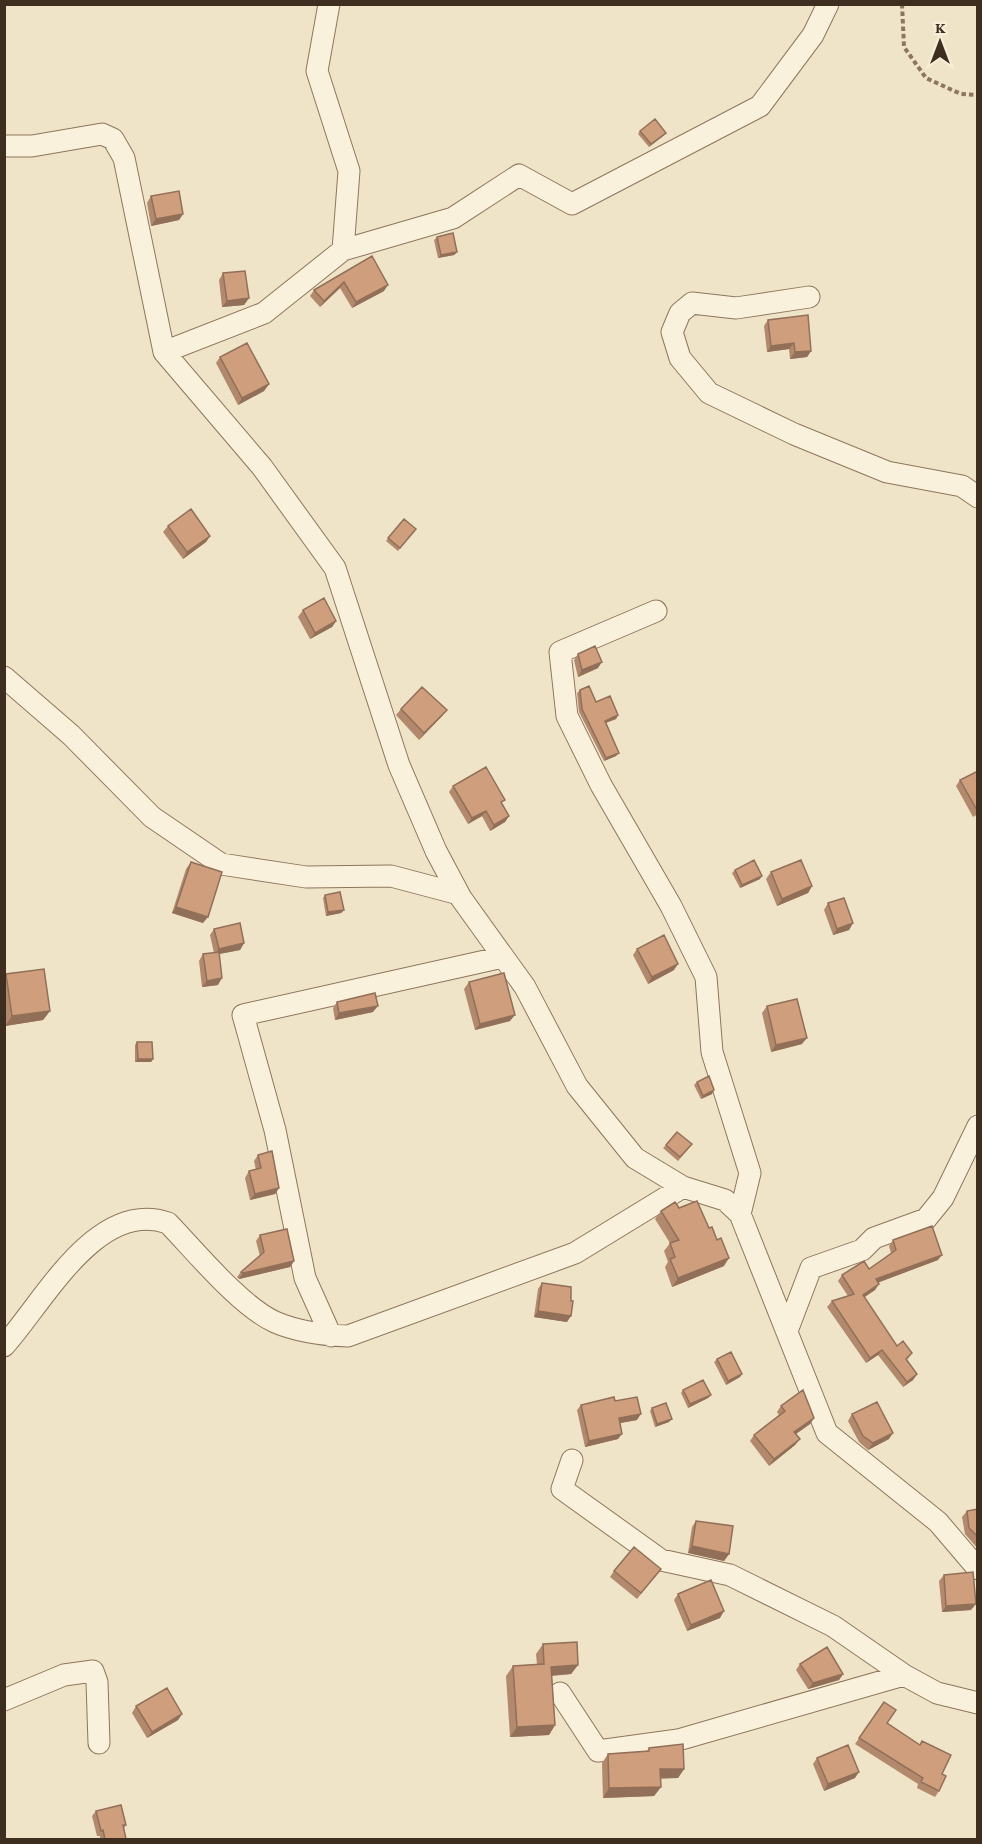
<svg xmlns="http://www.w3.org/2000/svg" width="982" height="1844" viewBox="0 0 982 1844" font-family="'Crimson Pro',serif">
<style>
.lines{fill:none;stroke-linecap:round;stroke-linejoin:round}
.street-casing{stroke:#8d765c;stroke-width:23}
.path{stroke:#8d765c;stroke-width:4;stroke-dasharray:4.5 3;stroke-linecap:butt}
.street{stroke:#faf1dc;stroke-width:21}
.wall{fill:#b2896c}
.shaded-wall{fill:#916f58}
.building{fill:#cf9f7d;stroke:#916f58;stroke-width:1.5}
</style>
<rect width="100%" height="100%" fill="#f0e4c8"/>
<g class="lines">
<!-- street casing -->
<g class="street-casing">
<path id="street" d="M329 4 317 71 349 171 343 250
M4 146H32L102 134 113 139 124 158 164 352 262 467 335 568 399 765 436 851 461 898 525 987 577 1086 635 1158 683 1187 725 1200 740 1214 827 1433 938 1522 978 1569
M809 297 736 308 692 303 680 313 672 332 680 358 709 393 794 434 887 472 962 486 978 497
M164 352 264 313 343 250 453 218 519 175 572 204 760 106 813 35 828 4
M656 611 560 652 567 716 601 785 671 906 706 977 712 1052 750 1173 740 1214
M4 677 71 735 152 817 221 864 306 877 391 876 459 894
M787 1331 811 1268 862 1250 874 1238 926 1219 943 1198 978 1126
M331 1336 305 1278 275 1130 243 1015 503 957
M4 1346C43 1303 97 1198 168 1223 196 1252 240 1306 275 1322 298 1332 322 1335 348 1336L575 1253 683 1187
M572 1460 562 1489 661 1560 730 1575 833 1626 904 1675 937 1693 978 1703
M560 1693 598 1751 678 1740 904 1675
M4 1700 64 1675 93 1671 97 1682 99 1743"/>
</g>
<!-- path -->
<path class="path" d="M902 4 904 47 926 78 961 94 978 95"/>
<!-- street -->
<use href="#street" class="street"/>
</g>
<!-- wall -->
<path class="wall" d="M640 131 666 133 663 136 649 147 638 134Z
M151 196 183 214 179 220 151 226 147 203Z
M437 237 457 252 454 255 438 258 434 240Z
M372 256 384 291 352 308 340 288 320 307 310 296 314 290Z
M223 273 249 298 244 305 222 307 219 280Z
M768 320 811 351 807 357 790 359 789 349 767 352 764 326Z
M220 357 269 384 264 391 238 405 216 363Z
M404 519 416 529 398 551 386 541Z
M168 526 210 536 206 542 183 559 163 532Z
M303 610 336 621 332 627 310 639 298 617Z
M578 654 598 668 578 677 574 660Z
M580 690 596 702 618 715 616 719 606 723 616 756 604 761 579 712 577 693Z
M401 709 442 716 419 740 396 715Z
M978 771V814L973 817 956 786 960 780Z
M453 786 502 803 509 816 505 822 490 831 482 816 468 824 449 792Z
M191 862 203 923 172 913 186 869Z
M735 870 760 879 740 888 732 873Z
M771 872 812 886 808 893 777 906 766 879Z
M325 895 344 910 341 913 326 916 323 898Z
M828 903 853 923 849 930 833 935 824 910Z
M214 929 244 943 240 950 219 954 218 985 202 987 199 961 203 954 214 953 210 935Z
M637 949 674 970 648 984 633 955Z
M6 974 50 1011 43 1020 5 1026 4 1019V976Z
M469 982 510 1021 475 1030 464 989Z
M337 1002 373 1012 335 1020 333 1008Z
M767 1006 802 1044 771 1052 762 1013Z
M137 1042 153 1059 151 1062H135V1045Z
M697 1082 712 1094 701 1099 694 1085Z
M666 1145 689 1148 678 1161 663 1148Z
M258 1155 279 1188 275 1194 250 1200 245 1178 249 1171 256 1170 254 1161Z
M679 1208 724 1266 672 1287 665 1267 668 1262 664 1251 670 1243 655 1219 661 1211Z
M260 1235 294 1261 290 1267 239 1279 237 1277 241 1272 260 1256 256 1241Z
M893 1240 938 1260 878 1282 875 1290 864 1297 897 1346 912 1353 907 1360 917 1374 913 1380 903 1387 878 1355 866 1363 827 1307 832 1301 848 1296 838 1281 842 1275 869 1269 891 1253 889 1246Z
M542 1283 567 1322 534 1317 538 1289Z
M717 1359 740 1377 726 1385 714 1362Z
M683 1390 711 1395 708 1398 688 1408 681 1393Z
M615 1401 637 1420 620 1423 618 1439 585 1447 577 1410 581 1405Z
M781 1406 814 1418 810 1424 796 1434 800 1439 795 1445 769 1466 750 1441 754 1435 779 1415 777 1412Z
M652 1408 669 1422 655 1427 650 1411Z
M852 1414 889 1439 868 1450 859 1442 848 1421Z
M978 1509V1549L965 1534 962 1517 967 1511Z
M696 1521 729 1554 724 1561 688 1553 692 1527Z
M661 1569 637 1599 610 1577 614 1571Z
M944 1575 971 1610 942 1612 939 1581Z
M678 1594 720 1618 687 1631 674 1600Z
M543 1644 578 1665 571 1674 552 1676 555 1725 549 1735 510 1737 506 1676 513 1666 537 1665 536 1654Z
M800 1664 843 1674 839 1680 808 1689 796 1670Z
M884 1702 887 1723 920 1745 922 1741 942 1774 939 1791 935 1797 917 1788 918 1784 855 1744Z
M136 1706 182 1714 178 1720 147 1738 132 1713Z
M649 1748 684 1769 678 1778H660L661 1787 654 1796 603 1798 602 1763 608 1754 646 1752Z
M817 1758 855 1778 824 1791 813 1764Z
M96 1811 126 1825 124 1828 126 1839H100V1836H97L92 1816Z"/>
<!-- shaded-wall -->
<path class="shaded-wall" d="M666 133 663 136 649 147 651 144Z
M183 214 179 220 151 226 156 219Z
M457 252 454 255 438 258 441 255Z
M344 282 340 288 320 307 324 301Z
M388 285 384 291 352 308 356 302Z
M249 298 244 305 222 307 227 301Z
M794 343 789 349 767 352 771 346Z
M811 351 807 357 790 359 795 352Z
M269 384 264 391 238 405 242 398Z
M210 536 206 542 183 559 187 552Z
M336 621 332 627 310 639 315 633Z
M602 662 598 668 578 677 582 670Z
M447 710 442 716 419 740 424 733Z
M618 715 616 719 602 724 605 721Z
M619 753 616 756 604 761 606 758Z
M486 811 482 816 468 824 472 818Z
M509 816 505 822 490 831 494 825Z
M762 876 760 879 740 888 742 885Z
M812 886 808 893 777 906 782 899Z
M176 907 208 917 203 923 172 913Z
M344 910 341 913 326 916 328 912Z
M853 923 849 930 833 935 837 929Z
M244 943 240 950 214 955 219 949Z
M678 964 674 970 648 984 652 977Z
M222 978 218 985 202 987 207 981Z
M378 1006 373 1012 335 1020 339 1013Z
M50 1011 43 1020 5 1026 12 1016Z
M515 1015 510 1021 475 1030 480 1024Z
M807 1038 802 1044 771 1052 776 1045Z
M138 1059H153L151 1062H135Z
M714 1090 712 1094 701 1099 703 1096Z
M279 1188 275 1194 250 1200 255 1194Z
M942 1255 938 1260 872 1285 876 1279Z
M729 1258 724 1266 672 1287 678 1278Z
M294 1261 290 1267 239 1279 243 1273Z
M879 1284 875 1290 859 1301 863 1295Z
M538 1311 571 1316 567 1322 534 1317Z
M882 1350 878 1355 866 1363 870 1358Z
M742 1374 740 1377 726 1385 728 1381Z
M917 1374 913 1380 903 1387 907 1382Z
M711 1395 708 1398 688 1408 690 1404Z
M641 1414 637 1420 615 1424 619 1418Z
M814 1418 810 1424 790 1438 794 1432Z
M672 1419 669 1422 655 1427 657 1424Z
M893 1433 889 1439 868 1450 873 1443Z
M622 1434 618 1439 585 1447 589 1441Z
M800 1439 795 1445 769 1466 774 1459Z
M692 1546 729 1554 724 1561 688 1553Z
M976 1604 971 1610 942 1612 946 1606Z
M724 1611 720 1618 687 1631 691 1625Z
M578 1665 571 1674 545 1676 551 1667Z
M843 1674 839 1680 808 1689 813 1683Z
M182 1714 178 1720 147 1738 152 1732Z
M555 1725 549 1735 510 1737 517 1727Z
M660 1769H684L678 1778 653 1779Z
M859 1772 855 1778 824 1791 828 1784Z
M661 1787 654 1796 603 1798 609 1788Z"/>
<!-- building -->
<path class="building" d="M655 119 666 133 651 144 640 131Z
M179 191 183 214 156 219 151 196Z
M453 233 457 252 441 255 437 237Z
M372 256 388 285 356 302 344 282 324 301 314 290Z
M245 271 249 298 227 301 223 273Z
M808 315 811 351 795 352 794 343 771 346 768 320Z
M247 343 269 384 242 398 220 357Z
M191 509 210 536 187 552 168 526Z
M404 519 416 529 400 548 388 538Z
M324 598 336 621 315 633 303 610Z
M595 646 602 662 582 670 578 654Z
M589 686 596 702 610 696 618 715 605 721 619 753 606 758 582 709 580 690Z
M422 687 447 710 424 733 401 709Z
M486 767 505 800 501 802 509 816 494 825 486 811 472 818 453 786Z
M978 771V810H977L960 780Z
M754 860 762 876 742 885 735 870Z
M801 860 812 886 782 899 771 872Z
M191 862 222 872 208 917 176 907Z
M340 892 344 910 328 912 325 895Z
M844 898 853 923 837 929 828 903Z
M240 923 244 943 219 949 214 929Z
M664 935 678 964 652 977 637 949Z
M219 952 222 978 207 981 203 954Z
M44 969 50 1011 12 1016 6 974Z
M504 973 515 1015 480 1024 469 982Z
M375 993 378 1006 339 1013 337 1002Z
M797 999 807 1038 776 1045 767 1006Z
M137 1042H152L153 1059H138Z
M709 1076 714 1090 703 1096 697 1082Z
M677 1132 692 1144 680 1157 666 1145Z
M272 1151 279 1188 255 1194 249 1171 261 1168 258 1155Z
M697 1201 709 1228 712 1227 717 1240 721 1238 729 1258 678 1278 670 1259 675 1257 670 1243 679 1240 661 1211 675 1202 679 1208Z
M932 1226 942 1255 876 1279 879 1284 863 1295 897 1346 903 1341 912 1353 906 1359 917 1374 907 1382 882 1350 870 1358 832 1301 854 1294 842 1275 864 1261 869 1269 896 1250 893 1240Z
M287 1229 294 1261 243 1273 241 1272 264 1252 260 1235Z
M542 1283 571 1287V1301H573L571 1316 538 1311Z
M731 1352 742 1374 728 1381 717 1359Z
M703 1380 711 1395 690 1404 683 1390Z
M803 1390 814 1418 794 1432 800 1439 774 1459 754 1435 785 1411 781 1406Z
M614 1397 615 1401 637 1397 641 1414 619 1418 622 1434 589 1441 581 1405Z
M877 1402 893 1433 873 1443 863 1436 852 1414Z
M666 1403 672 1419 657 1424 652 1408Z
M978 1509V1537L969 1528 967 1511Z
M696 1521 733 1526 729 1554 692 1546Z
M634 1547 661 1569 641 1593 614 1571Z
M973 1572 976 1604 946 1606 944 1575Z
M711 1580 724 1611 691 1625 678 1594Z
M577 1642 578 1665 551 1667 555 1725 517 1727 513 1666 544 1664 543 1644Z
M827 1647 843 1674 813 1683 800 1664Z
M167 1688 182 1714 152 1732 136 1706Z
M884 1702 896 1710 887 1723 920 1745 922 1741 951 1755 942 1774 946 1776 939 1791 921 1782 923 1778 859 1738Z
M683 1744 684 1769H660L661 1787 609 1788 608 1754 649 1751V1748Z
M848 1745 859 1772 828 1784 817 1758Z
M121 1805 126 1825H123L126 1839H105L103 1830 101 1831 96 1811Z"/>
<!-- border -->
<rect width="982" height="1844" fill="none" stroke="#3d2e20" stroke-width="12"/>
<!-- north arrow -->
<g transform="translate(940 42)" stroke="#f7eed8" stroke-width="4.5" paint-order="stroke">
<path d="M0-4.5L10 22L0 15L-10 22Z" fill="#3d2e20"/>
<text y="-9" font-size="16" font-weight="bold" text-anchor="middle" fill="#3d2e20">K</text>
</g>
</svg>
